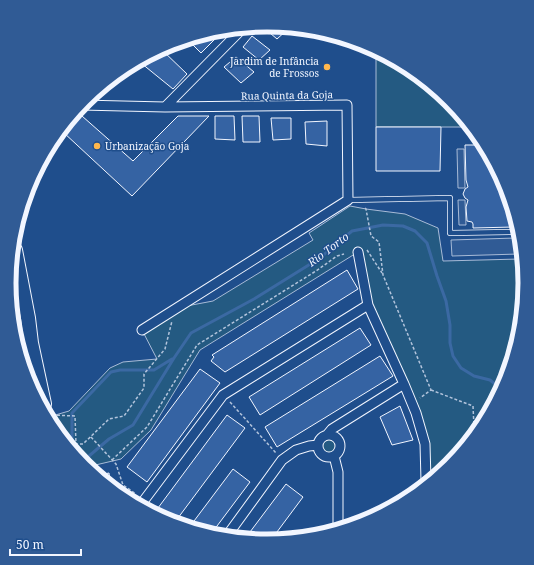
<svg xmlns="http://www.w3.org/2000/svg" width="534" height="565" viewBox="0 0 534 565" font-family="'Noto Serif',serif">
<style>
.green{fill:#245a82;stroke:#a8bbd7}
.parking{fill:#305b95;stroke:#a8bbd7}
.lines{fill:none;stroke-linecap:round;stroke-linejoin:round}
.stream{stroke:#3b69a3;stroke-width:3}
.building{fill:#3563a3;stroke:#f2f6ff}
.service-casing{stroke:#f2f6ff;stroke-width:6}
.minor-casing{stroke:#f2f6ff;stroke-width:11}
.primary-casing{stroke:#f2f6ff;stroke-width:16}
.path{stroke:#b3c4dc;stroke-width:1.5;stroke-dasharray:3 2;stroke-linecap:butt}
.service{stroke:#1f4e8c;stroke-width:4.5}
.minor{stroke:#1f4e8c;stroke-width:9}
.primary{stroke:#1f4e8c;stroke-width:14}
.poi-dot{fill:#ffb74d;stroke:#1f4e8c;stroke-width:1.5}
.labels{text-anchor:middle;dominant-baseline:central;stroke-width:3;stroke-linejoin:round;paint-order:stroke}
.poi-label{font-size:10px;fill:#f2f6ff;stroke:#1f4e8c;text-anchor:end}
.street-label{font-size:10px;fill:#f2f6ff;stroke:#1f4e8c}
.water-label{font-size:11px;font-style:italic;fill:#f2f6ff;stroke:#1f4e8c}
.rim{fill:none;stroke:#f2f6ff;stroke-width:5}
</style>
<rect width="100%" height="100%" fill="#1f4e8c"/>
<!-- green -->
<path class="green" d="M376 51 450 100 467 127H376Z
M350 206 366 209 405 214 438 228 443 261 520 259 525 283 505 381 449 465 426 481 425 443 368 305 358 252 200 350 151 430 121 459 87 467 84 465 52 416 69 411 110 368 123 362 157 359 142 330 176 308 213 301 313 240 309 233Z
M322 446a8 8 0 1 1 16 0a8 8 0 1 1-16 0Z"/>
<!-- parking -->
<path class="parking" d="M457 149H464L465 188H458Z
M458 200H465L466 225H459Z
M516 238 519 254 452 256 451 240Z"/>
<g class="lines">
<!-- stream -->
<path class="stream" d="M72 446V413L111 372 120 370H154L172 359
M81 460 89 456 109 439 133 425 174 358 191 333 254 299 320 258 352 231 383 225 403 226 415 231 427 243 437 276 446 301 450 325V343L453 356 461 368 474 376 490 380 495 384 500 390"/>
</g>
<!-- building -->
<path class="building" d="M264 25H267L288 29 277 39 263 27Z
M210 36 214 40 201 53 188 40Z
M252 36 270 50 259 60 243 47Z
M161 49 187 74 173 89 141 63Z
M236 57 254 72 241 83 224 67Z
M74 116H82L133 161 178 116H209L132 196 63 132Z
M215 116H234L235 140 215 139Z
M242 116H259L260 142H243Z
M271 118H291V139L273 140Z
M327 121V146L306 144 305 122Z
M376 127H441L440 171H376Z
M465 145H479L505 184 514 227 473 228V224L472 222 467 221 466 207 468 200 465 198 463 194 465 189 468 187 466 180Z
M347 270 358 289 225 372 211 361 214 357 212 355Z
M360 328 371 345 260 415 249 397Z
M380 356 393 376 277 447 265 427Z
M200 369 220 383 147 482 127 467Z
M400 406 413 440 392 445 380 417Z
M227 415 245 428 175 522 168 521 155 512Z
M233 469 250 482 214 530 191 525Z
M109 473 110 482 99 475Z
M286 484 303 497 271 540H267L247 536Z"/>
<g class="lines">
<!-- service casing -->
<g class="service-casing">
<path id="service" d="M348 200 450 198V233L515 232"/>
</g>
<!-- minor casing -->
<g class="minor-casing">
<path id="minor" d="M81 105 165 107 347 105 348 200 142 330
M165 107 241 30
M358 252 368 305 404 384 416 413 425 444 426 481
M13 300H25
M318 446a11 11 0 1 1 22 0a11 11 0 1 1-22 0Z
M327 435 332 429 404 384
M334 456 338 472V526
M142 503 223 395 368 305
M229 533 282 460 296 450 309 446 318 445"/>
</g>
<!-- primary casing -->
<g class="primary-casing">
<path id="primary" d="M15 250 28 318 31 343 44 404"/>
</g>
<!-- path -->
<path class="path" d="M365 208 366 209 371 236 379 242 383 275 431 390 420 398
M367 250 382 273
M431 390 473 406 474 427
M230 402 276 453
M52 415 75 416 76 444H83L109 419 124 416 144 388V374L165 349 172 321
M91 437 116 464 123 485 136 494
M112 460 147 427 197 345 316 271 337 256 344 254"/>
<!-- service -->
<use href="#service" class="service"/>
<!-- minor -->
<use href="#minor" class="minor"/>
<!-- primary -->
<use href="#primary" class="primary"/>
</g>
<!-- markers -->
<g class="poi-dot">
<circle cx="327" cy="67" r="4"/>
<circle cx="97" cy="146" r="4"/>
</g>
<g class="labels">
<!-- poi labels -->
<g class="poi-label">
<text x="319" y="61">Jardim de Infância<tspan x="319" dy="12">de Frossos</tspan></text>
<text x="105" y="146" text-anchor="start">Urbanização Goja</text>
</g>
<!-- street labels -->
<g class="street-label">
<text transform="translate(287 95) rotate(-1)">Rua Quinta da Goja</text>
</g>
<!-- water labels -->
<g class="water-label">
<text transform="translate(328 249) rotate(-37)">Rio Torto</text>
</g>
</g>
<!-- crop -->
<path d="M0 0H534V565H0ZM16 283a251 251 0 1 1 502 0a251 251 0 1 1-502 0Z" fill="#305b95" fill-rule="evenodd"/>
<path class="rim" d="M16 283a251 251 0 1 1 502 0a251 251 0 1 1-502 0Z"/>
<!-- scale -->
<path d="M10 549v6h71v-6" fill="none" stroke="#f2f6ff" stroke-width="2"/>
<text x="16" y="549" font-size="12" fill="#f2f6ff" stroke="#1f4e8c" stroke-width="3" paint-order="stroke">50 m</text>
</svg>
